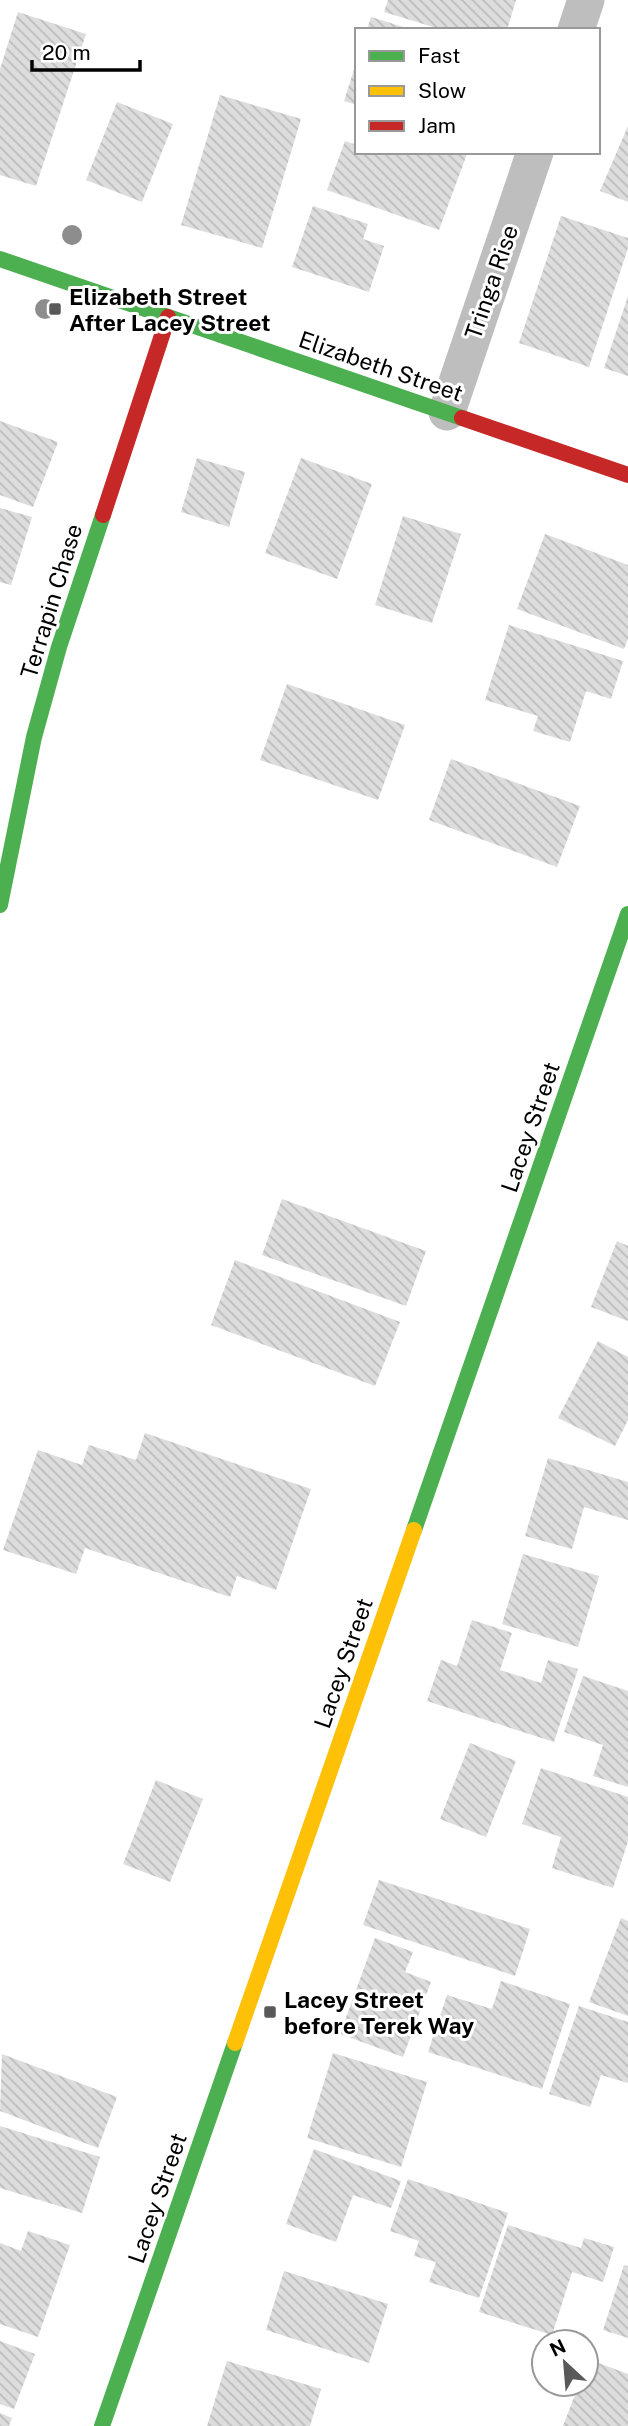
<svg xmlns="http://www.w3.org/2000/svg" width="628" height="2426" viewBox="0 0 628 2426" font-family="'Public Sans',sans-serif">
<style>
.building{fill:url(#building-back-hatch)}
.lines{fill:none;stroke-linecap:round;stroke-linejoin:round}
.street{stroke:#bebebe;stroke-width:37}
.fast{stroke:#4caf50;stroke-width:16}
.slow{stroke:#ffc107;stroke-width:16}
.jam{stroke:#c62828;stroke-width:16}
.tree{fill:#8d8d8d}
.poi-dot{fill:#595959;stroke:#fff;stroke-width:2.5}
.labels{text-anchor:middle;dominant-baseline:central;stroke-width:6;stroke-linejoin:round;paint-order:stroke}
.street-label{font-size:23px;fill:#000;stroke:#fff}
.poi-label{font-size:23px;font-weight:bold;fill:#000;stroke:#fff;text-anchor:start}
</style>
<defs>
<pattern id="building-back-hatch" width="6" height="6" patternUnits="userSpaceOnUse" patternTransform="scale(1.75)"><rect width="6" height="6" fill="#ddd"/><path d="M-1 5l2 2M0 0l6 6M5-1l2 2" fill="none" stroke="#bcbcbc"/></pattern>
</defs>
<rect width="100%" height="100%" fill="#fff"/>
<!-- building -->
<path class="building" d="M388 0H516L507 30H443L384 12Z
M18 12 86 34 36 186 0 175V69Z
M371 17 410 29V30H367Z
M356 63H357V105L344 101Z
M220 95 301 119 262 248 181 225Z
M117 102 173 124 142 202 86 180Z
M628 126V202L600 191Z
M345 141 357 145V152L467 154 439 230 327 190Z
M313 206 368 224 363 239 384 246 369 292 292 267Z
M561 216 628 238V248L589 367 519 343Z
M628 296V376L604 368Z
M0 421 58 442 33 507 0 495Z
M197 458 245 472 229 527 181 512Z
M301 458 372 484 337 579 265 553Z
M0 508 32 517 11 585 0 582Z
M403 516 461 534 432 623 375 605Z
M545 534 628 565V639L624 649 517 609Z
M509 625 623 661 611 699 586 691 570 742 533 731 538 716 485 700Z
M287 684 405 725 378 800 260 760Z
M451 759 580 806 557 867 429 820Z
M282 1199 426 1251 406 1306 262 1255Z
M617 1241 628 1246V1321L591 1307Z
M235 1260 400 1322 375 1386 211 1325Z
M598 1341 628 1357V1420L615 1446 558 1418Z
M145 1433 311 1489 276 1590 237 1576 230 1597 85 1548 76 1574 3 1550 38 1450 82 1465 89 1445 136 1460Z
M548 1458 628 1482V1520L584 1507 572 1549 525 1536Z
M523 1554 599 1576 578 1647 502 1624Z
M472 1620 512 1633 500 1670 541 1683 548 1660 578 1669 554 1742 427 1701 441 1660 457 1666Z
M583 1676 628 1691V1787L593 1776 603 1745 564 1732Z
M470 1743 516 1761 486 1837 440 1819Z
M541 1768 628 1797V1841L613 1888 552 1868 561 1837 522 1824Z
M156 1780 203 1799 170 1882 123 1864Z
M379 1880 530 1929 515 1976 363 1925Z
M621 1918 628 1921V2016L589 2002Z
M375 1938 413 1952 405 1972 431 1982 403 2057 340 2034Z
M501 1981 570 2004 542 2089 428 2052 447 1995 492 2009Z
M579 2006 628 2022V2083L601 2075 590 2107 549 2094Z
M333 2053 427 2082 401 2167 307 2138Z
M2 2054 117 2097 98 2148 0 2111Z
M0 2126 100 2157 82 2213 0 2188Z
M314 2149 401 2181 391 2208 353 2195 336 2242 286 2224Z
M408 2179 508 2213 479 2298 429 2282 436 2262 414 2256 419 2241 390 2231Z
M508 2225 581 2248 584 2238 614 2247 603 2282 572 2272 552 2335 479 2312Z
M28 2231 70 2245 38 2337 0 2324V2243L21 2251Z
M624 2265 628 2266V2338L603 2330Z
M284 2271 388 2304 369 2363 266 2330Z
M0 2341 35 2354 14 2409 0 2404Z
M588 2359 628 2374V2426H563L579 2384H586Z
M227 2361 321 2389 310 2426H207Z
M0 2413 12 2418 9 2426H0Z"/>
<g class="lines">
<!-- street -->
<path class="street" d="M576 30 586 0
M447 412 535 152"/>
<!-- fast -->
<path class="fast" d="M0 259 462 418
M0 905 34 737 59 647 103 515
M414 1530 628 914
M102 2426 235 2043"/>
<!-- slow -->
<path class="slow" d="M235 2043 414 1530"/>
<!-- jam -->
<path class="jam" d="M462 418 628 475
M103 515 168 317"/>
</g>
<!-- trees -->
<g class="tree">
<circle cx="72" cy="235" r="10"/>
<circle cx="45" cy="309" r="10"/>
</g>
<!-- markers -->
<g class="poi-dot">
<rect x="48" y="302" width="14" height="14" rx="3.5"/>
<rect x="263" y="2005" width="14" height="14" rx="3.5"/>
</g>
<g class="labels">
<!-- street labels -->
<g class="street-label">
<text transform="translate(491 282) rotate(-71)">Tringa Rise</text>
<text transform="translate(381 366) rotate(19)">Elizabeth Street</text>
<text transform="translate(51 601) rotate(-73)">Terrapin Chase</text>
<text transform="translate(530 1127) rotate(-71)">Lacey Street</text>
<text transform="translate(343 1663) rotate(-71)">Lacey Street</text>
<text transform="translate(157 2198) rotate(-71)">Lacey Street</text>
</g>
<!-- poi labels -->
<g class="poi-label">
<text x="69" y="296">Elizabeth Street<tspan x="69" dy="26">After Lacey Street</tspan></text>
<text x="284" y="1999">Lacey Street<tspan x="284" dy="26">before Terek Way</tspan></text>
</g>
</g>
<!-- legend -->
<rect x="355" y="28" width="245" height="126" fill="#ffffff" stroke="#999999" stroke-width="2"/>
<rect x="369" y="51" width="35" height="10" fill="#4caf50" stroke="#999999" stroke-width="2"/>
<text x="418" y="63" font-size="21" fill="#000000">Fast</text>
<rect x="369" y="86" width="35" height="10" fill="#ffc107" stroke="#999999" stroke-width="2"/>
<text x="418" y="98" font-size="21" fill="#000000">Slow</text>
<rect x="369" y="121" width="35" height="10" fill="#c62828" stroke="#999999" stroke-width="2"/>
<text x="418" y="133" font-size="21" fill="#000000">Jam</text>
<!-- north arrow -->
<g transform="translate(565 2363) rotate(334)"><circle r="33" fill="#ffffff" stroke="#999999" stroke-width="2"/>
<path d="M0-5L12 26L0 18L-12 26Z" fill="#595959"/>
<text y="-10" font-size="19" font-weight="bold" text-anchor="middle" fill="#000000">N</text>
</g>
<!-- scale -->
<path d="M32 60v10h108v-10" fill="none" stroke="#000000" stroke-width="3.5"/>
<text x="42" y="60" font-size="21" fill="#000000" stroke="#ffffff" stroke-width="5" paint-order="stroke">20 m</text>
</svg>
